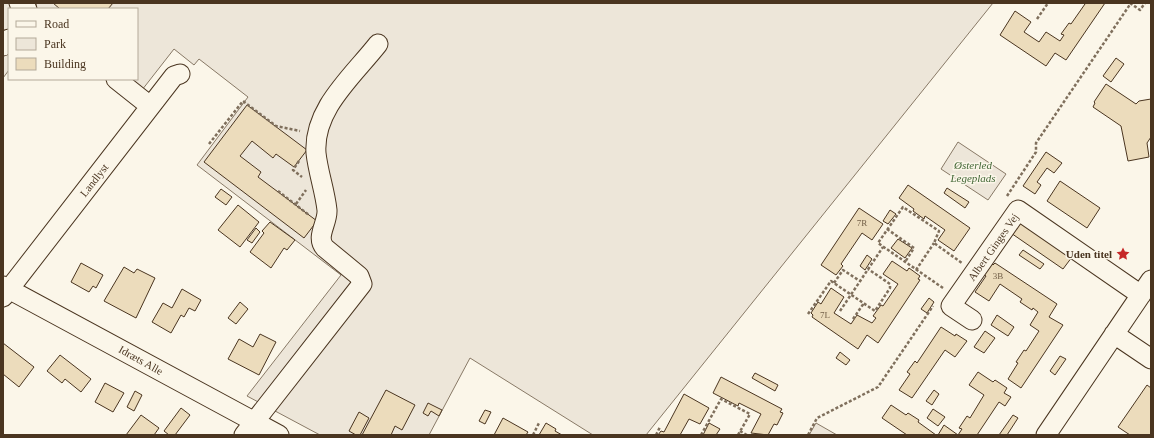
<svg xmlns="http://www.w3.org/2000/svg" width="1154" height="438" viewBox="0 0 1154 438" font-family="Georgia,serif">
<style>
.green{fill:#ede6d9;stroke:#887966}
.building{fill:#ecdcbc;stroke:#4a3520}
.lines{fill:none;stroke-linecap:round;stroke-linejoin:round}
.minor-casing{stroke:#4a3520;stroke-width:21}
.path{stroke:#7f6f5c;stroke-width:2.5;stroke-dasharray:3 2;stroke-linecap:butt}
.minor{stroke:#fbf6e9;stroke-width:19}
.labels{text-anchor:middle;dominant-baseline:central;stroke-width:3;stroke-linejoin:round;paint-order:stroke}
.number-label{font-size:9px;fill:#725f47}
.park-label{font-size:11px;font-style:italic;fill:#436837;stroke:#fbf6e9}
.street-label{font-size:11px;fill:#4a3520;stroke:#fbf6e9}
.poi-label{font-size:11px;font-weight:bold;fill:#4a3520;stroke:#fbf6e9;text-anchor:end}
</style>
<rect width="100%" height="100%" fill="#fbf6e9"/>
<!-- green -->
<path class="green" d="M3 3H993L646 435H593L470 358 429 435H320L247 396 341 275 197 165 248 97 199 59 194 65 174 49 142 90 128 79H137V9H9V70L3 78Z
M958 142 1006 174 988 200 941 169Z
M816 423 837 435H809Z"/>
<!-- building -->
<path class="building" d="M53 3H113L108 9H60Z
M1083 3H1105L1066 60 1055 53 1046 66 1000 35 1015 11 1031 22 1024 32 1039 42 1046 32 1060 41 1064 35 1061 34 1069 23 1071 24 1085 4Z
M1116 58 1124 64 1111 82 1103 76Z
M1106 84 1136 104 1139 101 1151 99V137L1147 143 1149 157 1128 161 1121 126 1093 107 1095 103 1094 102Z
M247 105 307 150 294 167 276 154 273 158 252 141 240 156 261 172 258 177 317 221 304 238 204 162Z
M1046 152 1062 163 1054 173 1047 168 1037 182 1041 185 1035 194 1023 186Z
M1060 181 1100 208 1087 228 1047 201Z
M908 185 970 228 954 251 938 240 945 230 925 216 924 219 913 211 914 209 899 198Z
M947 188 969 202 965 208 944 193Z
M221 189 232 197 226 205 215 197Z
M238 205 259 222 240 247 218 230Z
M859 208 883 224 872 240 862 233 841 264 843 266 836 275 821 265Z
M890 210 896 214 888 224 883 221Z
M1016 219 1072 257 1063 269 1008 231Z
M270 222 295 240 287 250 284 248 271 268 250 252 264 233 262 231Z
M256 228 260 232 252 243 247 240Z
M898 239 912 248 905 258 891 248Z
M1023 250 1044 264 1040 269 1019 255Z
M867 255 872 259 865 270 860 266Z
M892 261 907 271 909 268 920 276 918 279 920 280 878 343 867 335 858 349 812 317 813 315 811 313 818 302 821 304 831 288 844 297 834 313 851 324 857 315 872 323 876 318 873 316 881 305 883 306 898 284 883 274Z
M81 263 103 275 96 288 93 286 89 292 71 282Z
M991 263 993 265 995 263 1057 304 1049 317 1063 325 1021 388 1008 379 1018 363 1016 362 1024 350 1026 351 1039 331 1030 325 1038 312 1033 308 1032 310 1020 302 1022 299 1000 284 989 301 975 292 986 276 983 274Z
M124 267 134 273 137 269 155 278 136 318 104 301Z
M182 289 201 300 195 311 189 308 184 317 181 315 171 333 152 322 163 303 172 308Z
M929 298 934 302 927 313 921 309Z
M240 302 248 309 236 324 228 318Z
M997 315 1014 327 1008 336 991 325Z
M941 327 955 336 956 334 967 341 955 357 945 350 912 398 899 390 910 374 907 372 915 361 917 363Z
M985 331 995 338 984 353 974 347Z
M260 334 276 342 259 375 228 359 239 339 253 347Z
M3 343 34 367 19 387 3 374Z
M840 352 850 360 846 365 836 358Z
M60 355 91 379 81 392 65 379 62 383 47 371Z
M1060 356 1066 359 1055 375 1050 371Z
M978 372 993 382 995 380 1007 388 1004 393 1011 397 1005 406 999 402 977 435H938L944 425 958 435 962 429 959 428 967 416 970 418 984 395 969 385Z
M755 373 778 385 775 391 752 378Z
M721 377 782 409 780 412 783 413 777 425 774 424 768 435 751 433 761 414 739 403 738 406 713 393Z
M105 383 124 393 113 412 95 402Z
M1147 385 1151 388V435H1130L1118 427Z
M386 390 415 405 402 430 395 426 391 435H362Z
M934 390 939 394 932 405 926 401Z
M135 391 142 395 134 411 127 407Z
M684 394 709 408 700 424 689 419 680 435H658L661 431 664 432Z
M428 403 442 410 439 416 431 411 428 416 423 413Z
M891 405 906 415 908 413 919 420 918 422 936 435H907L882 418Z
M181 408 190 415 175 435H169L164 431Z
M933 409 945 417 938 426 927 418Z
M485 410 491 412 485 424 479 421Z
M359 412 369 418 360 435H356L349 431Z
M141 415 159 428 154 435H126Z
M1013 415 1018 418 1007 435H999Z
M503 418 528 432 526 435H494Z
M546 423 556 429 555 431 562 435H539Z
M709 423 720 429 716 435H703Z"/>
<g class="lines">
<!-- minor casing -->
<g class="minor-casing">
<path id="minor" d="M19 3 27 9
M3 46 9 39
M116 79 150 106
M3 286 279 435
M3 297 174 76 180 74
M972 320 951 306 1018 210 1141 295
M1114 334 1151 359
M244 435 362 284 359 276 325 248C315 237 328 223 327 210 325 191 318 172 316 153 313 109 353 76 378 44
M1046 435 1151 280"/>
</g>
<!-- path -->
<path class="path" d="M1130 3 1140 10 1145 3
M1037 19 1048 3
M209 144 243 101 276 126 300 131
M299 161 293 170 302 177
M278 191 309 215
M1007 196 1036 152V143L1131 3
M296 204 306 190
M887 229 914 248 905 262
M916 270 934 243
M834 283 843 270 860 281
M943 288 878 243 903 207 939 231 934 243 962 263
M840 311 883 247
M808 314 831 281 875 311 890 288V284L868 269
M853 319 864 303
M740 431 747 435
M533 435 539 423
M656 435 660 427
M701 435 721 399 750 414 738 435
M808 435 817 418 878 387 933 306"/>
<!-- minor -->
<use href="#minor" class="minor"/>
</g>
<!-- icons -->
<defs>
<g id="sight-bare" transform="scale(1.08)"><path d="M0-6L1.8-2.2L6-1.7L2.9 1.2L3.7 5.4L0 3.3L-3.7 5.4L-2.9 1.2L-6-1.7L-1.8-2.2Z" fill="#c62828" stroke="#fbf6e9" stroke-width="2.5" paint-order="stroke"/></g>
</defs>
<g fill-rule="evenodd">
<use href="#sight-bare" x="1123" y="254"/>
</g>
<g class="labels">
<!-- number labels -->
<g class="number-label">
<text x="862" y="223">7R</text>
<text x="998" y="276">3B</text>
<text x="825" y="315">7L</text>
</g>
<!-- park labels -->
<g class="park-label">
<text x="973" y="165">Østerled<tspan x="973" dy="13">Legeplads</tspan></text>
</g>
<!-- street labels -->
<g class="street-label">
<text transform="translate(94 180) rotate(-52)">Landlyst</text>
<text transform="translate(993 247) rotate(-55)">Albert Ginges Vej</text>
<text transform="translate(141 360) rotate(29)">Idræts Alle</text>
</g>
<!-- poi labels -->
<g class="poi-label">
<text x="1112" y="254">Uden titel</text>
</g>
</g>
<!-- border -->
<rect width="1154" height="438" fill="none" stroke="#4a3520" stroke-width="8"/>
<!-- legend -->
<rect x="8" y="8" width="130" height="72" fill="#fbf6e9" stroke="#b4a999"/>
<rect x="16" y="21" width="20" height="6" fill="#fbf6e9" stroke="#b4a999"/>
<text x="44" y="28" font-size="12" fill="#4a3520">Road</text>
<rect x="16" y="38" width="20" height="12" fill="#ede6d9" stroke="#b4a999"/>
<text x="44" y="48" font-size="12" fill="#4a3520">Park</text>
<rect x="16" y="58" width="20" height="12" fill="#ecdcbc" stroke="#b4a999"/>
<text x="44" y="68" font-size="12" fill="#4a3520">Building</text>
</svg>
